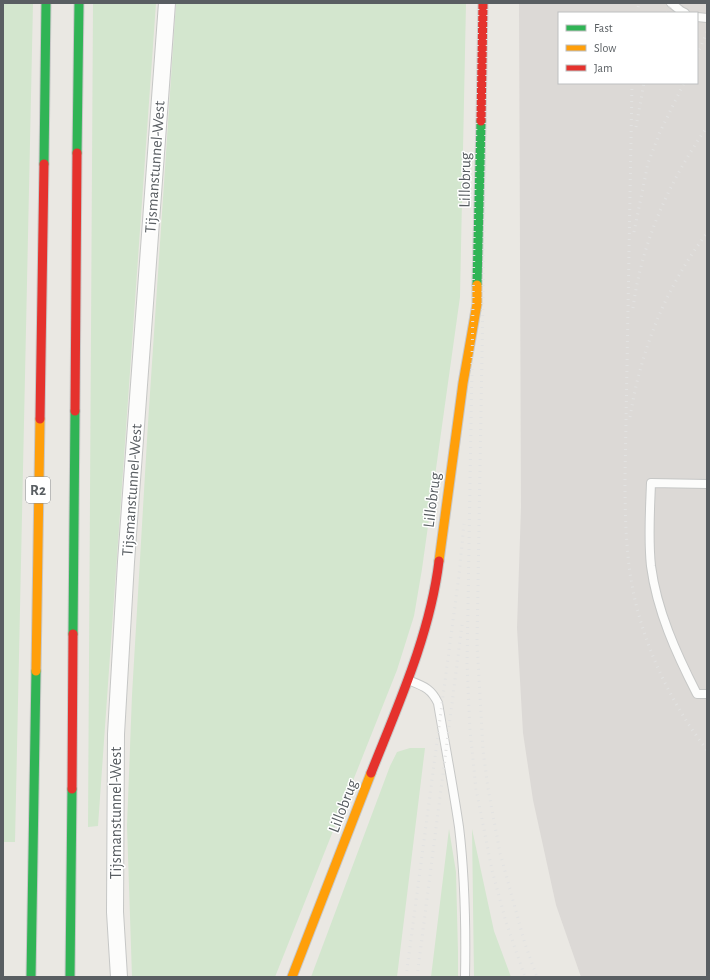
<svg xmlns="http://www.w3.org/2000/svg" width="710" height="980" viewBox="0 0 710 980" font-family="'Alegreya Sans',sans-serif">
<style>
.industrial{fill:#dcd9d6;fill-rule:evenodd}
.green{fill:#d3e6ce}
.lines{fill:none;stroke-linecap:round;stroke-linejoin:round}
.lane-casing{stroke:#c6c7c6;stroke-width:10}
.street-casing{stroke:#c6c7c6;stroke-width:18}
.fast-casing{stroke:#c7c7c7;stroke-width:11}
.slow-casing{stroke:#c7c7c7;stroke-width:11}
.jam-casing{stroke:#c7c7c7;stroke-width:11}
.lane{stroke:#fcfcfb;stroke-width:8}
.street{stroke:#fcfcfb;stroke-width:16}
.fast{stroke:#30b455;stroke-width:9}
.slow{stroke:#ff9f0a;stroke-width:9}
.jam{stroke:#e5322d;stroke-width:9}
.rail{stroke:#e2e2e1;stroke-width:3;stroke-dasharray:1 5;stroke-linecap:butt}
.labels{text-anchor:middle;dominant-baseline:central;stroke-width:3;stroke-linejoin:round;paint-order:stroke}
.shield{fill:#fff;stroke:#8b8e91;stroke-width:1}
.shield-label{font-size:15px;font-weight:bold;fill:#595e62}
.street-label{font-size:16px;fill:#595e62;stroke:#fff}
</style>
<rect width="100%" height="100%" fill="#eae8e3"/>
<!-- industrial -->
<path class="industrial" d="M519 3H707V977H581L556 905 533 800 523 733 517 628 521 507ZM559 13H697V83H559Z"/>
<!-- green -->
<path class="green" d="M3 3H33L15 842H3Z
M93 3H156L98 826 88 827Z
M176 3H466L460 297 422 569 414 616 397 670 275 977H132L127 826 132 695 148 423Z
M410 748H425L397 977H311L390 766 397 752Z
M449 829 456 872 458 952V977H431Z
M472 829 494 931 511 977H474Z"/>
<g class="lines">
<!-- lane casing -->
<g class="lane-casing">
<path id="lane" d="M671 3 681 11 685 13
M697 17 707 18
M707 484 651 483C650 511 648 538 651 566 657 611 676 653 697 694H707
M408 680C423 686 431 688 438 703 445 745 453 786 459 827 465 877 466 927 465 977"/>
</g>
<!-- street casing -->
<g class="street-casing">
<path id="street" d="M119 977 115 912 116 734 126 562 167 3"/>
</g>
<!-- fast casing -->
<g class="fast-casing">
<path id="fast" d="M77 153 79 3
M44 164 46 3
M477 285 481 121
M73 634 75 411
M31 977 36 671
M70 977 72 789"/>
</g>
<!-- slow casing -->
<g class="slow-casing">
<path id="slow" d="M439 561 463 383 477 304V285
M36 671 40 419
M292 977 371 773"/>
</g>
<!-- jam casing -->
<g class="jam-casing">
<path id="jam" d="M481 121 483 3
M75 411 77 153
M40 419 44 164
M371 773C398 705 430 635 439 561
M72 789 73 634"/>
</g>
<!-- lane -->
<use href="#lane" class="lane"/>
<!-- street -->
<use href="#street" class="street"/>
<!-- fast -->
<use href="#fast" class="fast"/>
<!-- slow -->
<use href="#slow" class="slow"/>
<!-- jam -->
<use href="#jam" class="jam"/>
<!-- rail -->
<path class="rail" d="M478 3 467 664 470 730 476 789 492 870 506 922 525 977
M488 3 477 643 483 750 488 788 500 853 525 944 537 977
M637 13 639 3
M667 13 672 3
M697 55 707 32
M632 83 625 478C625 519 626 560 635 600 648 655 673 706 707 750
M636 127 644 83
M634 232 648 163 660 132 684 83
M633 308C642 241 669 182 707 127
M630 417C641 349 666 287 707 233
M406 977 459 575 464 524
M417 977 462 625"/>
</g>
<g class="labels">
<!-- shield labels -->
<rect class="shield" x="26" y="477" width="24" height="26" rx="3"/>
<g class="shield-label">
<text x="38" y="490">R2</text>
</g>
<!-- street labels -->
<g class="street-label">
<text transform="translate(155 167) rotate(-86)">Tijsmanstunnel-West</text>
<text transform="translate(465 180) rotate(-89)">Lillobrug</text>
<text transform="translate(132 490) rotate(-86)">Tijsmanstunnel-West</text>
<text transform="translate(432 500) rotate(-83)">Lillobrug</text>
<text transform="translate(343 806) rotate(-69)">Lillobrug</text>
<text transform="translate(116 813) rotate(-90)">Tijsmanstunnel-West</text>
</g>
</g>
<!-- border -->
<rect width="710" height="980" fill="none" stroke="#595e62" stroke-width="8"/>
<!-- legend -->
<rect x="558" y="12" width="140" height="72" fill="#ffffff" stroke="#bdbfc0"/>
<rect x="566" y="25" width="20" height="6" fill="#30b455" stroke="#bdbfc0"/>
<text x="594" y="32" font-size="12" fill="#595e62">Fast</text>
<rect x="566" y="45" width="20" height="6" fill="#ff9f0a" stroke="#bdbfc0"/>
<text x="594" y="52" font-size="12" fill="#595e62">Slow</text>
<rect x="566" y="65" width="20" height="6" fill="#e5322d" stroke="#bdbfc0"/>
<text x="594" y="72" font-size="12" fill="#595e62">Jam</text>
</svg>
